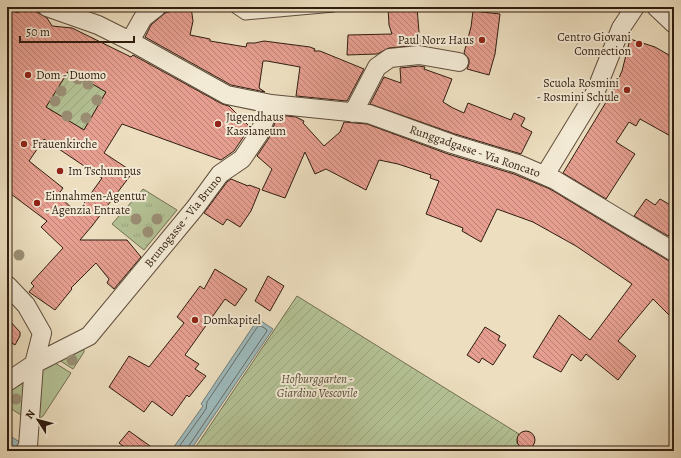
<svg xmlns="http://www.w3.org/2000/svg" width="681" height="458" viewBox="0 0 681 458" font-family="Alegreya,serif">
<style>
.grass{fill:#b4c295;stroke:#727052}
.park{fill:url(#park-tufts);stroke:#727052}
.garden{fill:url(#garden-furrows);stroke:#727052}
.water{fill:#9dbabc;stroke:#727b77}
.lines{fill:none;stroke-linecap:round;stroke-linejoin:round}
.shore{stroke:#676c66;stroke-width:1}
.building{fill:url(#building-back-hatch);stroke:#311d10;fill-rule:evenodd}
.lane-casing{stroke:#604d3c;stroke-width:11}
.street-casing{stroke:#604d3c;stroke-width:20}
.lane{stroke:#f3ead5;stroke-width:9}
.street{stroke:#f3ead5;stroke-width:18}
.tree{fill:#9b8f75}
.poi-dot{fill:#8f2418;stroke:#f3ead5;stroke-width:1.5}
.labels{text-anchor:middle;dominant-baseline:central;stroke-width:4;stroke-linejoin:round;paint-order:stroke}
.poi-label{font-size:12px;fill:#311d10;stroke:#f3ead5;text-anchor:start}
.street-label{font-size:12px;fill:#311d10;stroke:#f3ead5}
.park-label{font-size:12px;font-style:italic;fill:#584f38;stroke:#f3ead5}
</style>
<defs>
<pattern id="park-tufts" width="24" height="20" patternUnits="userSpaceOnUse"><rect width="24" height="20" fill="#b4c295"/><path d="M3 7l-1-3M5 7V3M7 7l1-3M15 17l-1-3M17 17v-4M19 17l1-3" fill="none" stroke="#9ba67f"/></pattern>
<pattern id="garden-furrows" width="10" height="10" patternUnits="userSpaceOnUse"><rect width="10" height="10" fill="#b4c295"/><path d="M-1 1l2-2M0 10L10 0M9 11l2-2" fill="none" stroke="#9ba67f"/></pattern>
<pattern id="building-back-hatch" width="6" height="6" patternUnits="userSpaceOnUse"><rect width="6" height="6" fill="#e59e8f"/><path d="M-1 5l2 2M0 0l6 6M5-1l2 2" fill="none" stroke="#ba8073"/></pattern>
</defs>
<rect width="100%" height="100%" fill="#ecdebf"/>
<filter id="stains"><feTurbulence type="fractalNoise" baseFrequency=".005" numOctaves="4"/><feColorMatrix values="0 0 0 0 .2 0 0 0 0 .09 0 0 0 0 .02 0 0 0 .5 -.17"/></filter>
<radialGradient id="worn" r=".72"><stop offset=".6" stop-color="#630" stop-opacity="0"/><stop offset="1" stop-color="#630" stop-opacity=".3"/></radialGradient>
<!-- grass -->
<path class="grass" d="M82 348 84 350V352L73 369 59 360Z
M55 363 71 373 43 416 40 418 38 416 42 368Z
M28 380 24 417 7 406V393Z"/>
<!-- park -->
<path class="park" d="M143 189 177 210 144 250 112 224Z"/>
<!-- garden -->
<path class="garden" d="M69 70 106 92 84 130 46 107Z
M297 296 519 434 517 439V443L523 448 521 451H193Z"/>
<!-- water -->
<path class="water" d="M258 319 273 329 190 451H171L203 406 201 404Z
M7 434 34 451 7 450Z"/>
<g class="lines">
<!-- shore -->
<path class="shore" d="M176 451 206 409 207 402 258 326H261L266 329 267 331 188 447 187 451"/>
</g>
<!-- building -->
<path class="building" d="M186 7H191L193 21 190 35 210 39V41L246 47 247 43H255L264 41 310 47 315 49 314 51H320L364 69 347 101 296 96 300 67 267 61H263L259 88 265 92 231 85 145 37 151 25 165 13Z
M388 7H417L420 45 389 48 377 54 347 55 348 35 392 34 389 25Z
M7 9 18 13 20 11H35L47 18 52 26 72 28 131 57 133 55 222 104 229 106 250 127 234 151 221 160 122 124 104 153 133 172 92 226 80 240H127L141 257 114 289 107 283 109 279 96 263 71 288 72 289 55 310 29 292 34 286 31 283 63 248 41 227 47 221 7 191ZM69 70 106 92 84 130 46 107ZM44 139 102 178 77 213 58 195 63 188 29 161Z
M473 11 500 14 495 54 489 75 467 69 469 64V59L464 53 471 27Z
M630 39 655 47 674 58V138L640 119 636 126 629 122 616 142 635 154 606 199 563 173 614 89 622 71Z
M419 66 425 67 424 69 452 79 443 102 453 108 464 113 468 103 511 120 514 113 525 118 521 126 532 132 521 154 455 134 370 104 384 77 401 83 400 68Z
M278 115 296 117 304 121 303 123 324 146 340 132 344 122 367 124 448 154 514 174 550 189 669 261 674 262V320L653 299 618 341 636 356 618 380 586 354 581 361 572 354 561 372 533 357 559 315 590 340 632 284 576 246 533 222 497 209 481 242 462 231 463 228 426 214 439 181 430 178 431 175 398 164 379 160 366 190 326 169 315 174 305 152 285 198 262 190 272 169 257 156 269 138Z
M231 179 248 186 249 185 260 189 251 211 240 227 227 219 223 225 204 213 227 182Z
M646 199 655 205 660 199 674 207V227L668 236 634 216Z
M215 269 247 289 235 306 225 299 185 355 199 364 195 369 206 376 189 397 187 395 172 416 152 401 144 412 109 387 129 356 149 367 184 323 177 317 200 286 204 289Z
M268 276 284 286 270 311 255 301Z
M7 318 20 332V336L15 345 7 340Z
M485 327 500 336 498 340 506 345 493 365 482 358 479 363 467 355Z
M517 440a9 9 0 1 1 18 0a9 9 0 1 1-18 0Z
M129 431 157 451H130L119 443Z"/>
<g class="lines">
<!-- lane casing -->
<g class="lane-casing">
<path id="lane" d="M235 7 236 9 245 15 334 7"/>
</g>
<!-- street casing -->
<g class="street-casing">
<path id="street" d="M47 7 98 25 130 41 227 95 271 104 369 114 452 144 518 164 555 180 674 252
M656 7 674 24
M130 41 143 18 157 7
M353 113 377 67 390 58 419 55 459 62
M545 175 595 93 621 28 635 7
M7 285 26 305 42 333 34 364 28 446 25 451
M7 382 34 364 89 336 195 208 220 174 242 159 259 134 271 104"/>
</g>
<!-- lane -->
<use href="#lane" class="lane"/>
<!-- street -->
<use href="#street" class="street"/>
</g>
<!-- trees -->
<g class="tree">
<circle cx="78" cy="79" r="5.5"/>
<circle cx="88" cy="84" r="5.5"/>
<circle cx="61" cy="91" r="5.5"/>
<circle cx="97" cy="100" r="5.5"/>
<circle cx="55" cy="101" r="5.5"/>
<circle cx="67" cy="116" r="5.5"/>
<circle cx="86" cy="118" r="5.5"/>
<circle cx="136" cy="219" r="5.5"/>
<circle cx="157" cy="219" r="5.5"/>
<circle cx="148" cy="232" r="5.5"/>
<circle cx="19" cy="255" r="5.5"/>
<circle cx="72" cy="360" r="5.5"/>
<circle cx="16" cy="399" r="5.5"/>
</g>
<!-- markers -->
<g class="poi-dot">
<circle cx="482" cy="40" r="4"/>
<circle cx="639" cy="44" r="4"/>
<circle cx="28" cy="75" r="4"/>
<circle cx="627" cy="90" r="4"/>
<circle cx="218" cy="124" r="4"/>
<circle cx="24" cy="144" r="4"/>
<circle cx="60" cy="171" r="4"/>
<circle cx="37" cy="203" r="4"/>
<circle cx="195" cy="320" r="4"/>
</g>
<g class="labels">
<!-- poi labels -->
<g class="poi-label">
<text x="631" y="37" text-anchor="end">Centro Giovani<tspan x="631" dy="14">Connection</tspan></text>
<text x="474" y="40" text-anchor="end">Paul Norz Haus</text>
<text x="36" y="75">Dom - Duomo</text>
<text x="619" y="83" text-anchor="end">Scuola Rosmini<tspan x="619" dy="14">- Rosmini Schule</tspan></text>
<text x="226" y="117">Jugendhaus<tspan x="226" dy="14">Kassianeum</tspan></text>
<text x="32" y="144">Frauenkirche</text>
<text x="68" y="171">Im Tschumpus</text>
<text x="45" y="196">Einnahmen-Agentur<tspan x="45" dy="14">- Agenzia Entrate</tspan></text>
<text x="203" y="320">Domkapitel</text>
</g>
<!-- street labels -->
<g class="street-label">
<text transform="translate(475 151) rotate(19)">Runggadgasse - Via Roncato</text>
<text transform="translate(183 221) rotate(-51)">Brunogasse - Via Bruno</text>
</g>
<!-- park labels -->
<g class="park-label">
<text x="317" y="379">Hofburggarten -<tspan x="317" dy="14">Giardino Vescovile</tspan></text>
</g>
</g>
<!-- margin -->
<rect width="681" height="458" fill="none" stroke="#ecdebf" stroke-width="24"/>
<rect x="8" y="8" width="665" height="442" fill="none" stroke="#311d10" stroke-width="2"/>
<rect x="12" y="12" width="657" height="434" fill="none" stroke="#311d10"/>
<!-- north arrow -->
<g transform="translate(38 420) rotate(306)" stroke="#f3ead5" stroke-width="3" paint-order="stroke">
<path d="M0-3L7 15L0 10L-7 15Z" fill="#311d10"/>
<text y="-6" font-size="11" font-weight="bold" text-anchor="middle" fill="#311d10">N</text>
</g>
<!-- scale -->
<path d="M20 36v6h114v-6" fill="none" stroke="#311d10" stroke-width="2"/>
<text x="26" y="36" font-size="12" fill="#311d10" stroke="#f3ead5" stroke-width="3" paint-order="stroke">50 m</text>
<rect width="100%" height="100%" filter="url(#stains)"/>
<rect width="100%" height="100%" fill="url(#worn)"/>
</svg>
